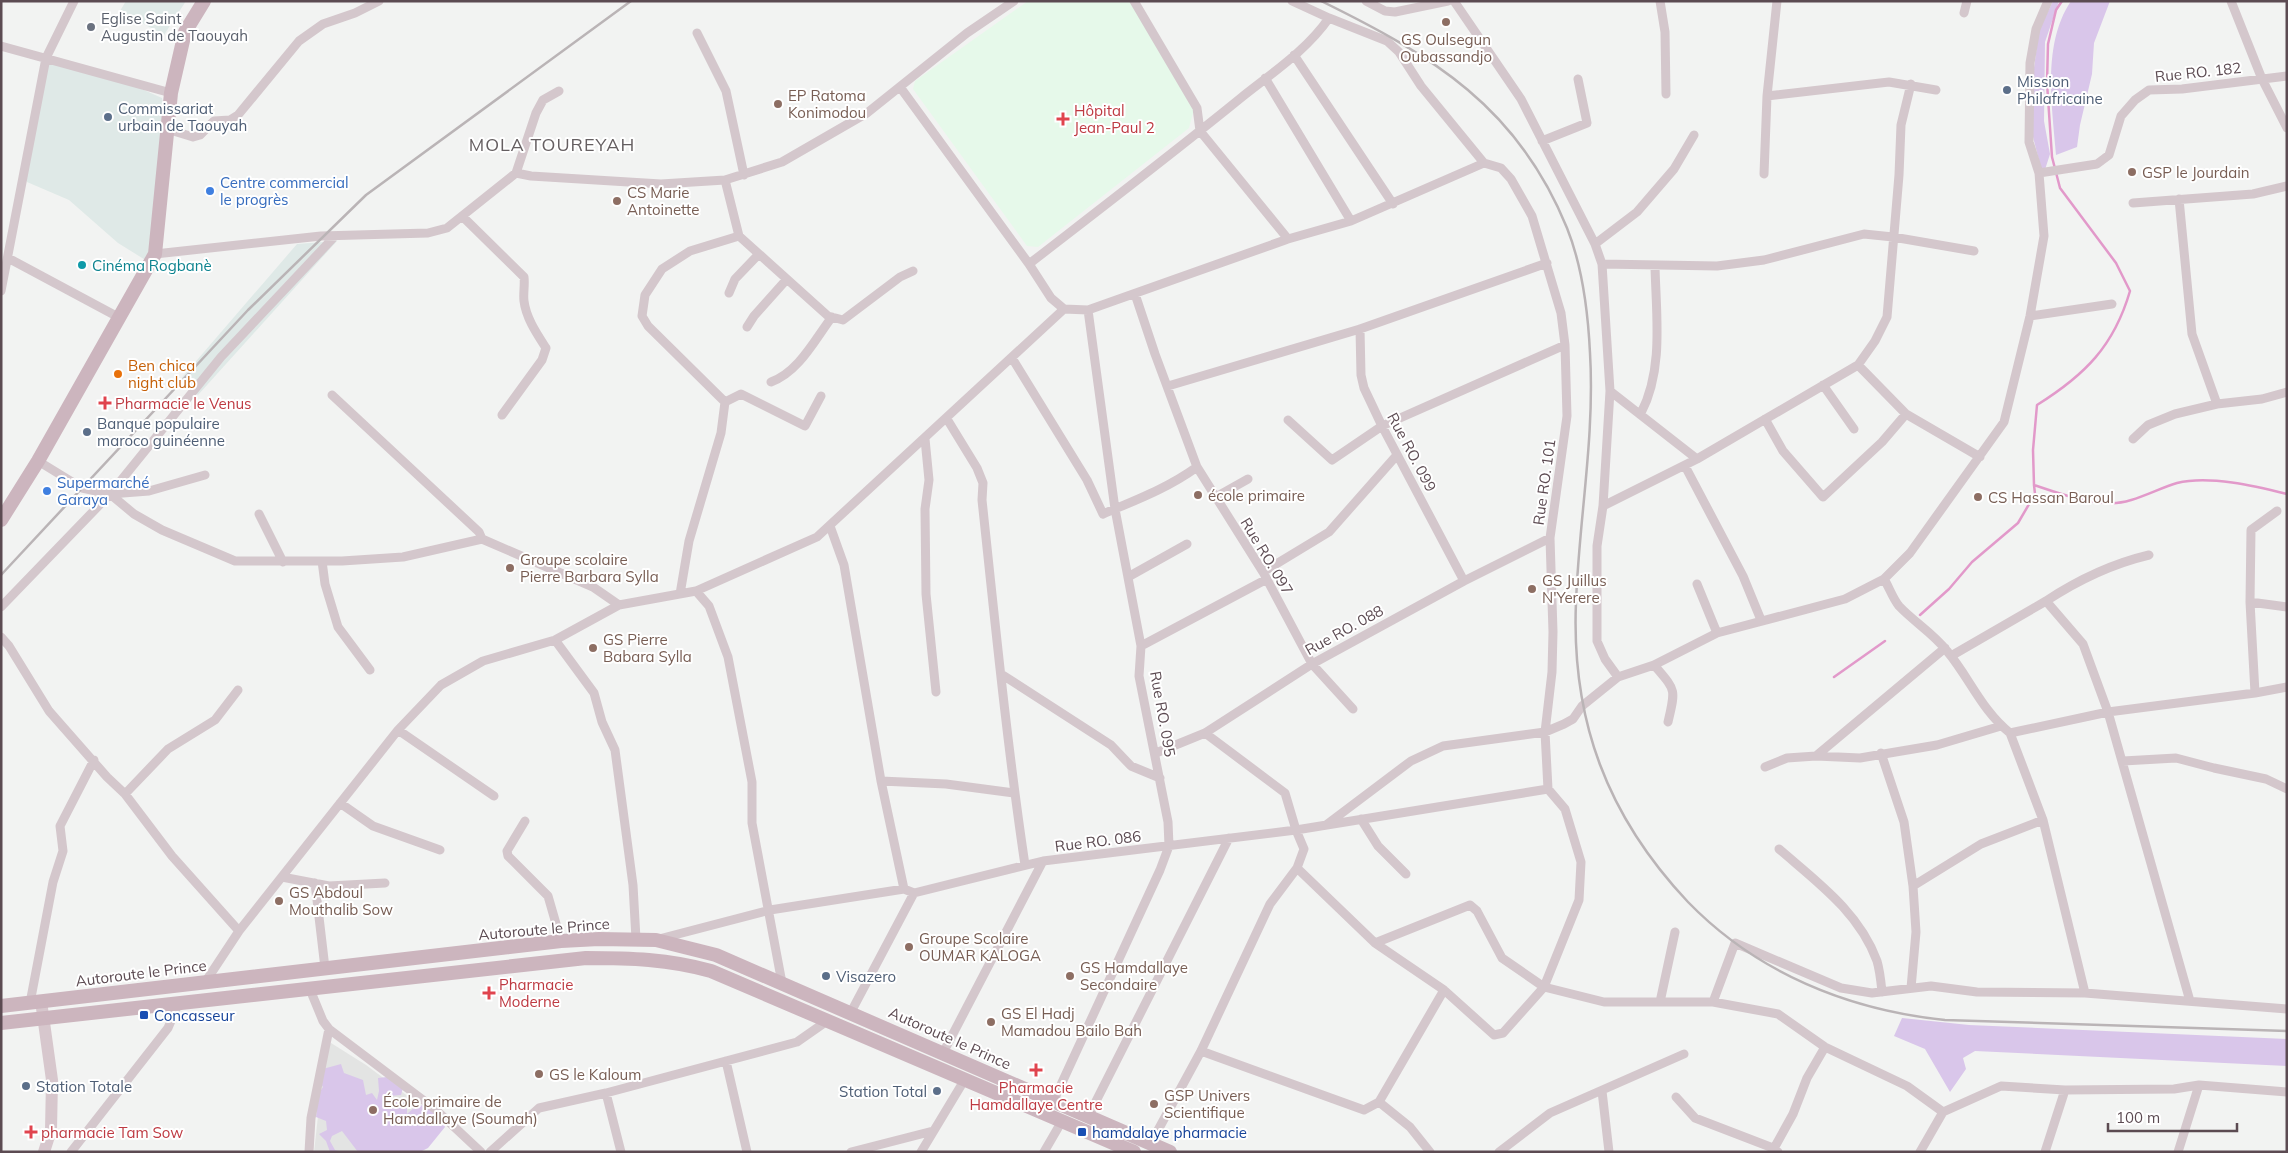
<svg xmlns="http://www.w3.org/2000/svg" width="2288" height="1153" viewBox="0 0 2288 1153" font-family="Mulish,sans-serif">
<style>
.commercial{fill:#dfe9e7}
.education{fill:#e3e4e3}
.medical{fill:#e6f9ea}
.green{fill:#d9c6ea}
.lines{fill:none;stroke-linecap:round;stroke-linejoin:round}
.stream{stroke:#e299ca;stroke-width:2.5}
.minor{stroke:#d4c7cc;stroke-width:9}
.secondary{stroke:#d7c7cd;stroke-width:12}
.primary{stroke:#ccb5be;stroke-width:14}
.rail{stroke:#bab4b6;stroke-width:2.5}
.education-dot{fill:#8d6e63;stroke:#fff;stroke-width:2}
.worship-dot{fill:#6b7280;stroke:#fff;stroke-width:2}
.service-dot{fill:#5c6f8a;stroke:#fff;stroke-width:2}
.health-dot{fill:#e0444e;stroke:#fff;stroke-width:2}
.shop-dot{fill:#3f7fe0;stroke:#fff;stroke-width:2}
.culture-dot{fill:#0f9aa8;stroke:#fff;stroke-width:2}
.food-dot{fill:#e8710a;stroke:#fff;stroke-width:2}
.transit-dot{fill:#1a4fb4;stroke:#fff;stroke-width:2}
.labels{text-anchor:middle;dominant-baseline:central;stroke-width:4;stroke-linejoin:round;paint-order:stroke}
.worship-label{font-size:15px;fill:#5b616d;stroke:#fff;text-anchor:start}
.education-label{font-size:15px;fill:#785e54;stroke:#fff;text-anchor:start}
.street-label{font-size:15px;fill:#5c4b52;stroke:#fff}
.service-label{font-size:15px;fill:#4e5e75;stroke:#fff;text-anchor:start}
.health-label{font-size:15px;fill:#be3a42;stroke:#fff;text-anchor:start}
.shop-label{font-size:15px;fill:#366cbe;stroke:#fff;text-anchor:start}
.culture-label{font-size:15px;fill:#0d838f;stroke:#fff;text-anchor:start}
.food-label{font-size:15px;fill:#c56008;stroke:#fff;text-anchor:start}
.transit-label{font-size:15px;fill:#164399;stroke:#fff;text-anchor:start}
.quarter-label{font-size:18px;letter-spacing:1px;fill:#655f61;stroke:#fff}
</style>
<rect width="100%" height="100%" fill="#f2f3f2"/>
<!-- commercial -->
<path class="commercial" d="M126 1H186L164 35 120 11Z
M48 62 137 87 162 98 166 120 153 251 147 261 118 243 69 200 27 182 26 175Z
M337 241 198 395 179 381 297 244Z"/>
<!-- education -->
<path class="education" d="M331 1043 366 1065 445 1124 412 1152H314L322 1080 328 1046Z"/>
<!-- medical -->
<path class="medical" d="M1028 1H1130L1194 109 1189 128 1038 247 1027 246 913 89 915 81Z"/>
<!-- green -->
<path class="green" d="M2053 1H2059L2045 42 2044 121 2050 154 2043 176 2033 137 2032 83 2039 30Z
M2071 1H2110L2094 43 2092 74 2080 125 2077 147 2056 155C2052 106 2042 44 2071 1Z
M1902 1018 1969 1025 2287 1039V1066L1975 1051 1963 1058 1966 1069 1950 1092 1925 1049 1894 1036Z
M341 1064 344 1073 363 1080 366 1095 372 1093 377 1100 379 1091 378 1078 387 1077 403 1088 401 1095 389 1096 387 1099H401L407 1107V1114L415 1107 423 1105 442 1119 445 1127 428 1148 420 1152H358L342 1131 332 1136 330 1141 335 1150 343 1152H330L326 1141 319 1134 327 1130 326 1121 316 1117 318 1095 323 1087 317 1078 319 1070Z"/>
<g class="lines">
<!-- stream -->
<path class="stream" d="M2062 1 2056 10 2048 44 2047 83 2052 157 2060 188 2116 263 2130 291C2114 346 2085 375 2037 405L2033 450 2034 485C2058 493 2082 502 2108 503 2130 505 2156 489 2177 483 2209 475 2255 486 2287 494
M1920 615 1949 589 1972 562 2018 523 2035 494 2034 485
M1834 677 1885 641"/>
<!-- minor -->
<path class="minor" d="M1134 1 1197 108 1200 131 1288 239
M1292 1 1329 18
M1366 1 1385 11 1395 12 1448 1
M1454 1 1521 99 1595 244 1602 264 1610 391 1603 506 1597 546V641L1605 659 1618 677
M1660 1 1665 32 1666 94
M2231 1 2262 79 2287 128
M1964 13 1967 1
M697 33 726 91 744 175
M1 46 171 93
M1294 55 1393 204
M1265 78 1351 221
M900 87 1029 264 1051 298 1064 309 1088 310 1288 239 1351 221 1484 163
M1767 96 1889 82 1936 90
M167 129 193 137 200 135 214 121 230 120 238 115 299 41 323 24 355 13 379 1
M1542 141 1587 123 1578 79
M516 173 536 113 543 100 559 91
M2039 173 2097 164 2109 155 2121 116 2135 100 2149 90 2182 89 2287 76
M1764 174 1767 96 1777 1
M725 180 739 236 828 316 843 320 900 277 913 271
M2179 199 2192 334 2217 404
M2133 203 2253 194 2287 186
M462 216 524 277C525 285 523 294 524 301 526 318 537 334 546 348L542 360 502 415
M1595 244 1637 212 1674 169 1694 135
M155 254 321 236 428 233 447 228 516 173 531 176 661 184 725 180 782 162 867 113 967 33 1014 1
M8 258 120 318
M1029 264C1100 209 1172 154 1242 97 1272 73 1307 50 1329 18L1387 41 1399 52 1421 86 1484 163 1501 168 1511 179 1532 216 1561 313 1565 345 1567 416 1550 538 1553 632 1552 672 1545 732 1548 789 1565 809 1581 862 1579 900 1544 987 1502 958 1477 911 1470 905 1375 943
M1602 264 1717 266 1764 260 1864 234 1893 237 1974 251
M1 291 46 58 74 1
M729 293 735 279 759 254
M1135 294 1155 354 1197 467 1263 572 1312 664 1353 709
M2030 316 2112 304
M747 327 754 316 787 279
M1360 329 1361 375 1364 388 1382 426 1464 581
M1012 358 1087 480 1103 514C1136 500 1168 488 1197 467
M1858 365 1906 414 1980 457
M771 382C799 372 815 339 832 317
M1823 385 1854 429
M1168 386 1360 329 1547 263
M1610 391 1697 459
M332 395 479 532 482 539 593 587 619 605
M725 402 741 394 805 426 821 396
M1641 413C1664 369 1656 314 1655 266
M947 419 977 468 983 483 982 500C995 622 1007 744 1025 865
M1765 419 1783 451 1823 497 1882 442 1906 414
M1288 420 1332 460 1382 426 1565 345
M925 439 929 480 925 509 926 594 936 692
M2133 439 2148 425 2175 414 2217 404 2262 399 2287 392
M38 461 82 488 110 494 134 514 162 530 235 561H342L403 557 482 539
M1685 466 1743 576 1761 620
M110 494 149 491 205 475
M1216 497 1248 479
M1603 506 1697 459 1858 365 1875 341 1887 317 1899 175 1901 125 1911 84
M259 514 283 562
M830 526 844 565 881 781 904 889
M322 561 325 584 338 627 370 670
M1263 572 1329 532 1397 455
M1128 577 1187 544
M1884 579C1889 587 1893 599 1899 606 1914 622 1933 633 1947 651 1969 677 1982 711 2010 733L2108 712 2255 693 2287 687
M1697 584 1717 633
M696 591 709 606 728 657 752 782V823L782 983
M680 594 689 541 721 433 725 402 648 326 642 316 645 295 662 269 690 251 739 236
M2046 601C2078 580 2111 564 2149 555
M2250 602 2287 607
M1 607 110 494 221 357 335 236
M1 637 9 646 49 711 107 777 125 794 172 856 239 931
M555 640 594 693 602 722 615 750 633 885 636 939
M1141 646 1267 579
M1951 656 2046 601 2083 644 2108 712 2190 1001
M1654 665C1676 691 1676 688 1668 722
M1001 674 1111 745 1131 766 1160 778
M2255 693 2250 602 2251 530 2277 511
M398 730 494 796
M2010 733 2043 820 2085 993
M1156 753 1205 733 1312 664 1464 581 1550 538
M1881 753 1904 822 1913 886 1916 932 1911 988
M1816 756 1945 648
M2123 761 2176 758 2214 768 2266 779 2287 789
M1765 767 1787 758 1816 756 1860 758 1937 745 2001 726
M881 781 946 784 1014 793
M125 794 168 749 215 720 238 690
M340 803 373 826 440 850
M1361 819 1378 846 1406 874
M525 821 507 851 508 856 548 896 561 941
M1326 825 1411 761 1443 746 1545 732 1564 724 1573 719 1582 706 1618 677 1654 665 1717 633 1845 599 1884 579 1910 553 2004 422 2030 316 2044 236 2039 173 2029 142 2030 63 2036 29 2048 1
M1779 849C1817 882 1859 912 1877 961 1880 971 1881 982 1882 992
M1297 868 1375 943 1444 990 1494 1035 1503 1033 1544 987 1604 1002H1713L1778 1014 1825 1047 1907 1086 1943 1112
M282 877 329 886 385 883
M315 883 325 968
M1913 886 1981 844 2043 820
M659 939 770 910 904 889 914 893 1043 861 1296 830 1548 789
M206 981 239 931 398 730 441 685 483 661 555 640 619 605 696 591 817 537 1064 309
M309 987 323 1021 329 1029 435 1109 481 1152
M1660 1002 1675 932
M1713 1002 1735 943 1841 988 1872 993 1931 986 1977 992 2085 993 2287 1009
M30 1003 53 882 63 851 60 826 94 760
M851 1012 914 893
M1201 1051 1364 1110 1379 1102
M943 1053 1043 861
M726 1061 747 1152
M1602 1091 1609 1152
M606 1093 621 1152
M1676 1097 1695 1118 1773 1148 1778 1152
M1053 1102 1160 870 1169 846 1168 822 1139 676 1141 646 1115 509 1088 310
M1088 1117 1229 838
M1151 1143 1201 1051 1270 904 1297 868 1304 849 1296 830 1285 793 1205 733
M71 1152 168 1028 179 1002
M309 1152 311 1118 329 1029
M490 1152 539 1108 606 1093 797 1042 827 1021
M851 1152 933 1131
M921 1152 965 1079
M1044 1152 1062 1121
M1430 1152 1410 1127 1379 1102 1444 990
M1499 1152 1550 1113 1684 1054
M1772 1152 1793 1114 1807 1078 1825 1047
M1920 1152 1943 1112 2001 1086 2065 1090 2174 1089 2199 1085 2287 1092
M2045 1152 2065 1090
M2178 1152 2199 1085"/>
<!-- secondary -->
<path class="secondary" d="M41 1001 52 1080 51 1130 44 1152"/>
<!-- primary -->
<path class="primary" d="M1 520 38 461 155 254 171 93 185 32 204 1
M1 1006 561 941 599 939 656 940 716 955 1170 1152
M1 1023 586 958C630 958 668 959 711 971L1134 1152"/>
<!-- rail -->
<path class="rail" d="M1321 1C1433 56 1518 107 1567 228 1583 268 1588 311 1590 353 1595 437 1579 519 1576 602 1571 720 1607 816 1688 902 1757 973 1848 1010 1945 1020L2287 1031
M1 575 248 310 366 195 631 1"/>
</g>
<!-- markers -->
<g class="education-dot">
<circle cx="1446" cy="22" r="5"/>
<circle cx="778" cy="104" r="5"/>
<circle cx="2132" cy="172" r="5"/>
<circle cx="617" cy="201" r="5"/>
<circle cx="1198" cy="495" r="5"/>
<circle cx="1978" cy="497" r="5"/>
<circle cx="510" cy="568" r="5"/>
<circle cx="1532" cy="589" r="5"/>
<circle cx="593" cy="648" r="5"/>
<circle cx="279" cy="901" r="5"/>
<circle cx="909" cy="947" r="5"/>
<circle cx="1070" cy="976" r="5"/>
<circle cx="991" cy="1022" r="5"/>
<circle cx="539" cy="1074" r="5"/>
<circle cx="1154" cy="1104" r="5"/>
<circle cx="373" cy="1110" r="5"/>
</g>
<circle class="worship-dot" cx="91" cy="27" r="5"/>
<g class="service-dot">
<circle cx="2007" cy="90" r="5"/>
<circle cx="108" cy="117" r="5"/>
<circle cx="87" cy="432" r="5"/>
<circle cx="826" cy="976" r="5"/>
<circle cx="26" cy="1086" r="5"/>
<circle cx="937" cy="1091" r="5"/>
</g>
<g class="health-dot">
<path d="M1060.5 111.5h5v5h5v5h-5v5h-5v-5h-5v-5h5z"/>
<path d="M102.5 395.5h5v5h5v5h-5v5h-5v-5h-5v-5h5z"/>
<path d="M486.5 985.5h5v5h5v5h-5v5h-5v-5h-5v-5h5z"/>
<path d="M1033.5 1062.5h5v5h5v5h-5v5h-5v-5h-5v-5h5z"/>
<path d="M28.5 1124.5h5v5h5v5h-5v5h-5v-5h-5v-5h5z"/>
</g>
<g class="shop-dot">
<circle cx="210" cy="191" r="5"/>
<circle cx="47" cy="491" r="5"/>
</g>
<circle class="culture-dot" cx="82" cy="265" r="5"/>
<circle class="food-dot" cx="118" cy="374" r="5"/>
<g class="transit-dot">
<rect x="139" y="1010" width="10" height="10" rx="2.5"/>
<rect x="1077" y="1127" width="10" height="10" rx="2.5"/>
</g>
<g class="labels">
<!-- worship labels -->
<g class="worship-label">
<text x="101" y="18">Eglise Saint<tspan x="101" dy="17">Augustin de Taouyah</tspan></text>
</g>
<!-- education labels -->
<g class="education-label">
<text x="1446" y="39" text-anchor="middle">GS Oulsegun<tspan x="1446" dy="17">Oubassandjo</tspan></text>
<text x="788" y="95">EP Ratoma<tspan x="788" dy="17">Konimodou</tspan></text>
<text x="2142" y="172">GSP le Jourdain</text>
<text x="627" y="192">CS Marie<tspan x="627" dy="17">Antoinette</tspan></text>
<text x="1208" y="495">école primaire</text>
<text x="1988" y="497">CS Hassan Baroul</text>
<text x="520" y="559">Groupe scolaire<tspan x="520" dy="17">Pierre Barbara Sylla</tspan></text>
<text x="1542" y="580">GS Juillus<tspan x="1542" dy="17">N'Yerere</tspan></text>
<text x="603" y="639">GS Pierre<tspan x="603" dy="17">Babara Sylla</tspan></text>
<text x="289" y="892">GS Abdoul<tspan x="289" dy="17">Mouthalib Sow</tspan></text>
<text x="919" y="938">Groupe Scolaire<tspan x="919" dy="17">OUMAR KALOGA</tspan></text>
<text x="1080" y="967">GS Hamdallaye<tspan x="1080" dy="17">Secondaire</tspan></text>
<text x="1001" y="1013">GS El Hadj<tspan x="1001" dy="17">Mamadou Bailo Bah</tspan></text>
<text x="549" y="1074">GS le Kaloum</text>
<text x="1164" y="1095">GSP Univers<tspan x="1164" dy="17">Scientifique</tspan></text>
<text x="383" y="1101">École primaire de<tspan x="383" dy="17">Hamdallaye (Soumah)</tspan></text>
</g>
<!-- street labels -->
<g class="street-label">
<text transform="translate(2198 72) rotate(-6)">Rue RO. 182</text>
<text transform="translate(1412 452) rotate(62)">Rue RO. 099</text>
<text transform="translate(1544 482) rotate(-82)">Rue RO. 101</text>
<text transform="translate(1267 556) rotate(59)">Rue RO. 097</text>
<text transform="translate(1344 630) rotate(-29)">Rue RO. 088</text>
<text transform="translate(1163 714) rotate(80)">Rue RO. 095</text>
<text transform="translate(1098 841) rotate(-7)">Rue RO. 086</text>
<text transform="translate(544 929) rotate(-5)">Autoroute le Prince</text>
<text transform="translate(141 973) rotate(-7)">Autoroute le Prince</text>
<text transform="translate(950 1038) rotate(24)">Autoroute le Prince</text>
</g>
<!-- service labels -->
<g class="service-label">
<text x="2017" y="81">Mission<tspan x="2017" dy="17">Philafricaine</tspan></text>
<text x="118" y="108">Commissariat<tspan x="118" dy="17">urbain de Taouyah</tspan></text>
<text x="97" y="423">Banque populaire<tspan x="97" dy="17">maroco guinéenne</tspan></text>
<text x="836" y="976">Visazero</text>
<text x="36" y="1086">Station Totale</text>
<text x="927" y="1091" text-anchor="end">Station Total</text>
</g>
<!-- health labels -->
<g class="health-label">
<text x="1074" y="110">Hôpital<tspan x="1074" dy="17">Jean-Paul 2</tspan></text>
<text x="115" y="403">Pharmacie le Venus</text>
<text x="499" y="984">Pharmacie<tspan x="499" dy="17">Moderne</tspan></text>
<text x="1036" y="1087" text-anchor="middle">Pharmacie<tspan x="1036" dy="17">Hamdallaye Centre</tspan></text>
<text x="41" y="1132">pharmacie Tam Sow</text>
</g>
<!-- shop labels -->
<g class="shop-label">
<text x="220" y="182">Centre commercial<tspan x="220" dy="17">le progrès</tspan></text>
<text x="57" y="482">Supermarché<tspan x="57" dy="17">Garaya</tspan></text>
</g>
<!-- culture labels -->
<g class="culture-label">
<text x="92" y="265">Cinéma Rogbanè</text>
</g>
<!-- food labels -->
<g class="food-label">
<text x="128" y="365">Ben chica<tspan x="128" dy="17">night club</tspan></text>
</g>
<!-- transit labels -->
<g class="transit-label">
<text x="154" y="1015">Concasseur</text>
<text x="1092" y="1132">hamdalaye pharmacie</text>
</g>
<!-- quarter labels -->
<g class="quarter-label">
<text x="552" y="144">MOLA TOUREYAH</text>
</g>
</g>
<!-- border -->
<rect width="2288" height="1153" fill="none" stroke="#5c4b52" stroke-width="5"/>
<!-- scale -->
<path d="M2108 1123v8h129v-8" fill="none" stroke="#5c4b52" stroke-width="2.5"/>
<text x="2116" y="1123" font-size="15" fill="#5c4b52" stroke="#ffffff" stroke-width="4" paint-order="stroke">100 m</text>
</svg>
